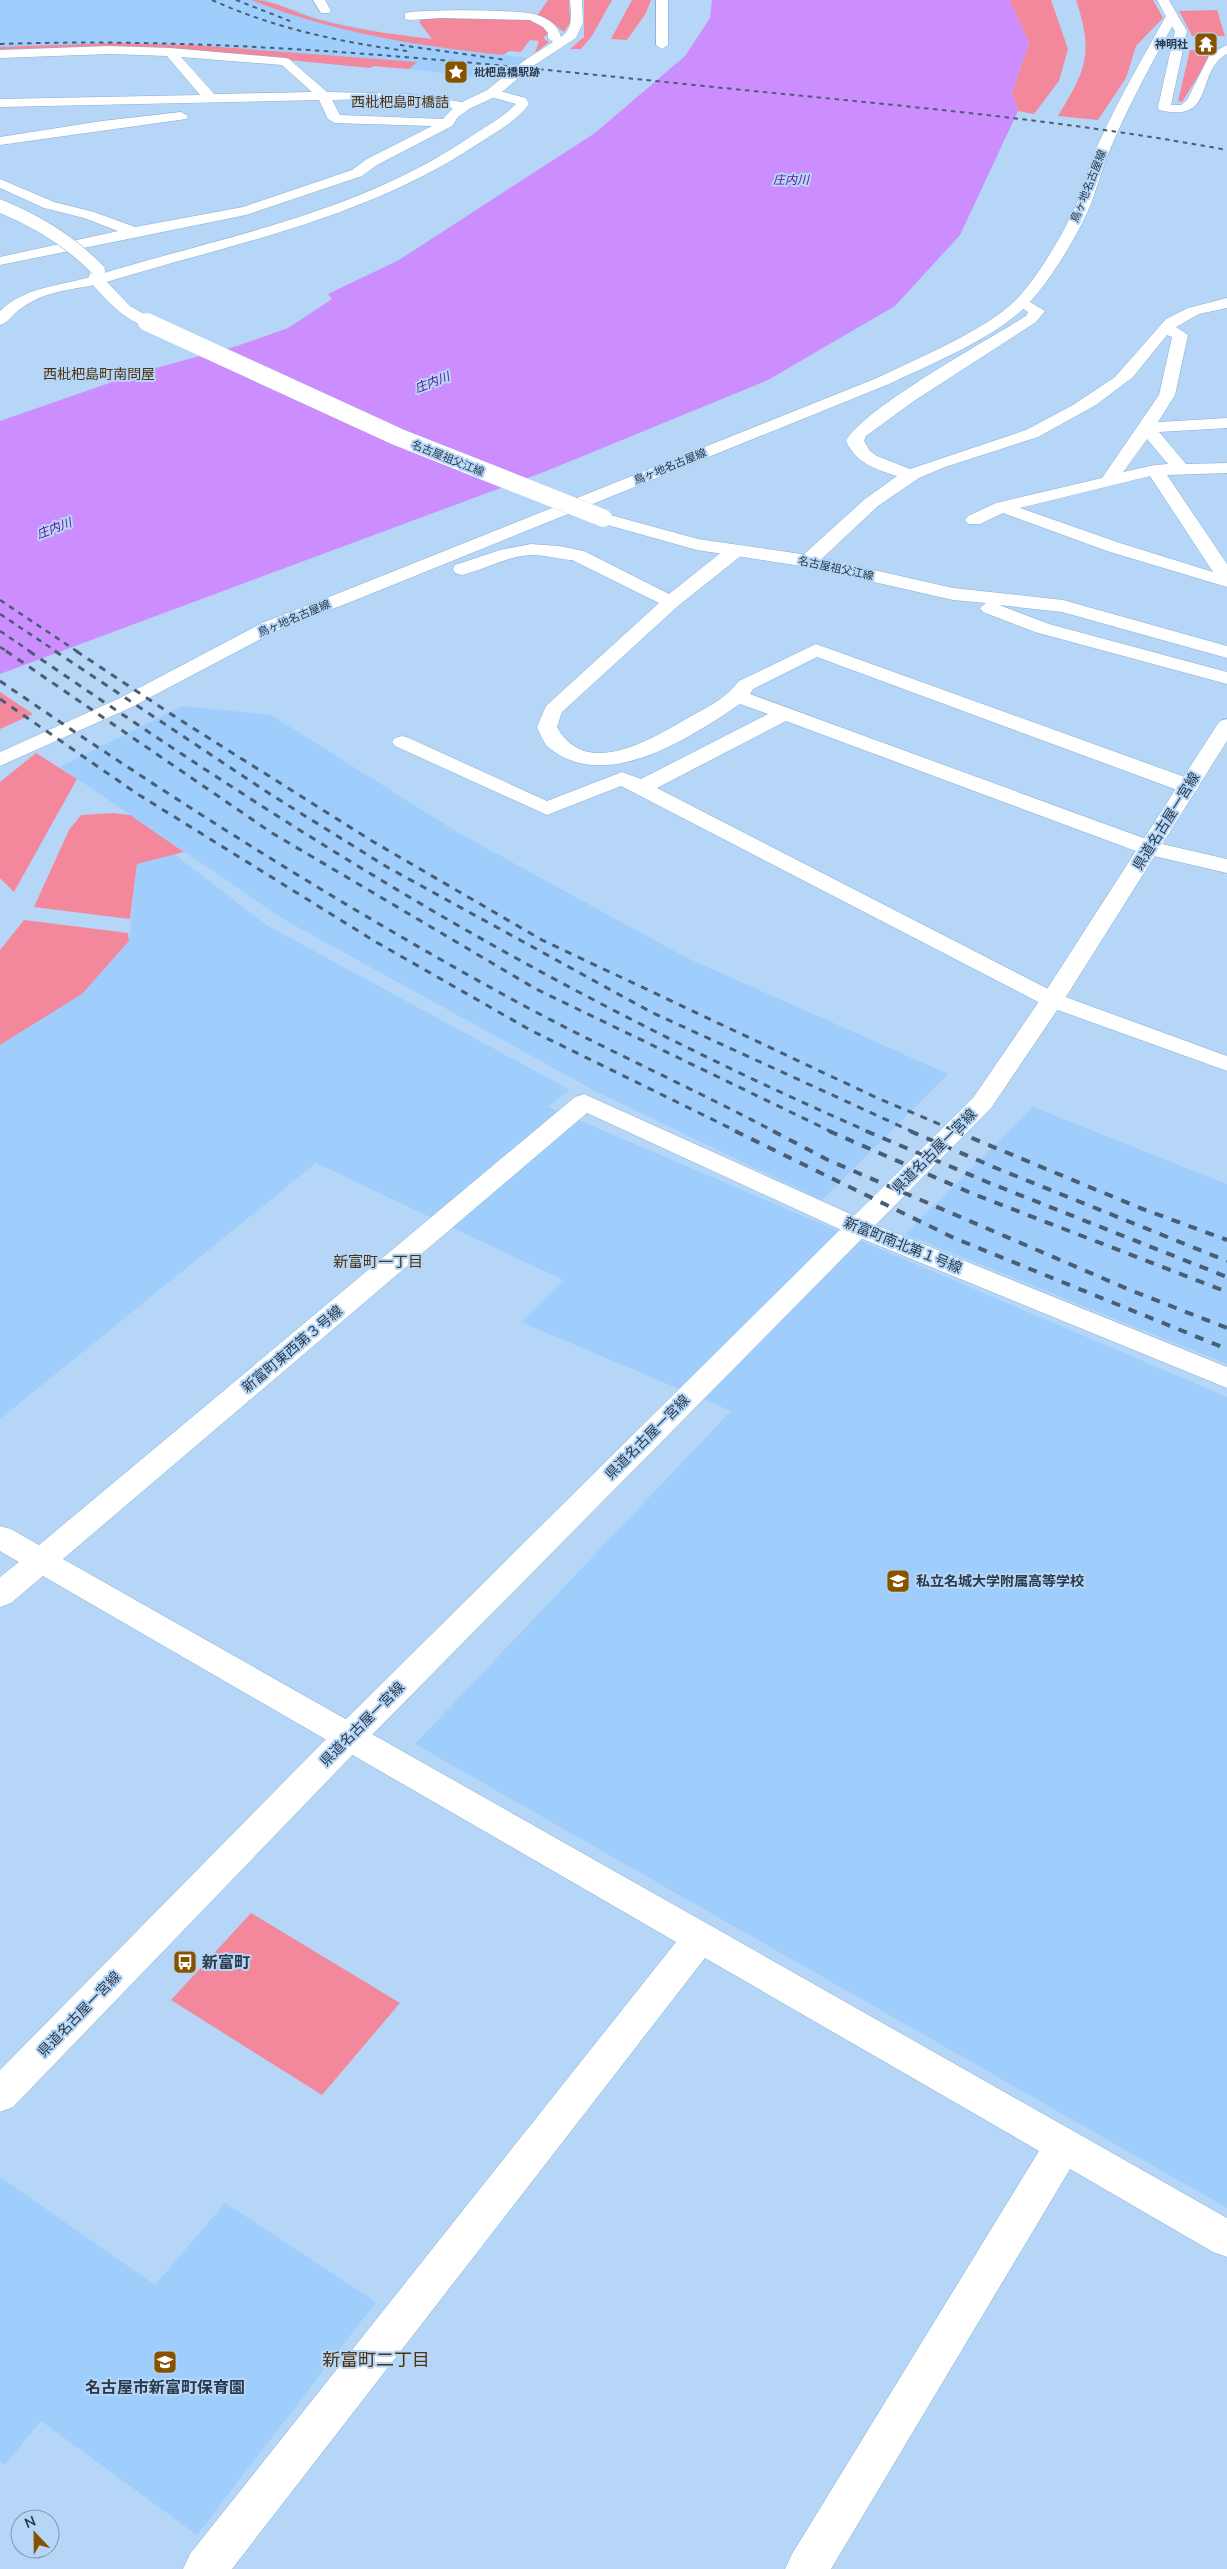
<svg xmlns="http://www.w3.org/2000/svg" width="1227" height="2569" viewBox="0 0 1227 2569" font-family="Mulish,'Noto Sans JP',sans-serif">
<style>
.built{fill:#9fcefc}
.green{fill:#f3889d}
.water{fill:#cc8efe}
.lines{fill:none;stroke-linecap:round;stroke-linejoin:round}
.minor-casing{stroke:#85aed5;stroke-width:1}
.tertiary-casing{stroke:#85aed5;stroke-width:1}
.secondary-casing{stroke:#85aed5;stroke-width:1}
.primary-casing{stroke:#85aed5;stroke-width:1}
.minor{fill:#fff;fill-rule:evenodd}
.tertiary{fill:#fff;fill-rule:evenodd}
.secondary{fill:#fff;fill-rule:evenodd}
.primary{fill:#fff;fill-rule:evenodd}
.rail-far3{stroke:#4a5e73;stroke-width:2;stroke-dasharray:4.5 4.5;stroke-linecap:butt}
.rail-far2{stroke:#4a5e73;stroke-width:2.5;stroke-dasharray:5.5 5.5;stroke-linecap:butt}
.rail-far1{stroke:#4a5e73;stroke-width:3;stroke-dasharray:7 7;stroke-linecap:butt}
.rail{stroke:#4a5e73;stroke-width:4;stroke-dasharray:9 9;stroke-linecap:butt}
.primary-bridge-far1-casing{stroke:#85aed5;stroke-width:14;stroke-linecap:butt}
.primary-bridge-casing{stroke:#85aed5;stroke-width:18;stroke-linecap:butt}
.primary-bridge-far1{stroke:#fff;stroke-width:13}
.primary-bridge{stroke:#fff;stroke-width:18}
.labels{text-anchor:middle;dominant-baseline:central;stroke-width:4;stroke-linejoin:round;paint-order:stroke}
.far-poi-label{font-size:11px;font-weight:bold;fill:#2a3a4b;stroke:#b5d6f7;text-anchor:end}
.far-street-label{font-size:11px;fill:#2a3a4b;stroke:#b5d6f7}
.far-water-label{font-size:12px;font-style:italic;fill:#691099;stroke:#b5d6f7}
.far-quarter-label{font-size:14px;fill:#4e3313;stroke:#b5d6f7}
.street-label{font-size:14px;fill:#2a3a4b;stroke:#b5d6f7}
.poi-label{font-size:14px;font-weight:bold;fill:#2a3a4b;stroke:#b5d6f7;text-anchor:start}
.neighbourhood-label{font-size:15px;fill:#4e3313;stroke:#b5d6f7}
.near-poi-label{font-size:16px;font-weight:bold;fill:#2a3a4b;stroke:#b5d6f7;text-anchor:start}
.near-neighbourhood-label{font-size:18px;fill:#4e3313;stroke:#b5d6f7}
</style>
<rect width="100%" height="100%" fill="#b5d6f7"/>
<!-- built -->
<path class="built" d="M0 0H267L318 19 384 33 508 51 504 55 527 58 501 80 409 69 373 66 370 68 239 55 0 51Z
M182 706 271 715 457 832 685 957 948 1074 822 1200 597 1092 283 919 60 767Z
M174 854 268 926 570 1090 548 1107 1227 1397V2208L415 1744 731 1411 521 1322 563 1280 316 1163 0 1419V1045L82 994 129 941 137 864Z
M1033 1107 1227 1184V1364L905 1234Z
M0 2177 155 2285 225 2203 376 2302 197 2535 41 2421 5 2465 0 2462Z"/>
<!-- green -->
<path class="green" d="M251 0C275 0 294 13 317 19 354 30 394 34 432 39L419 22 423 17 530 19 544 24 550 32 543 38 549 42 535 53 539 41 530 40 521 52 509 51 503 55C414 45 335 33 251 0Z
M548 0H569L570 23 564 32 552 23 536 17Z
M584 0H612L592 36 581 49H570L584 37Z
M632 0H651L646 13 627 40 611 39Z
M1009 0H1051L1068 49 1059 81 1034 114 1018 111 1012 93 1029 43Z
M1076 0H1153L1163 18 1136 46 1126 78 1098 120 1058 116C1086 70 1094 54 1076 0Z
M1217 10 1225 36H1192L1179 11Z
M114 43 193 45 417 62 409 69 373 66 370 68 239 55 0 51V47Z
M1190 50 1213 52 1182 102 1178 101Z
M0 692 33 714 0 729Z
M36 753 77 779 14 892 0 878V782Z
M112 813 130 815 184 852 137 864 130 919 34 907 69 830 81 815Z
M24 920 128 933 129 941 82 994 0 1045V950Z
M251 1913 400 2003 322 2095 171 2000Z"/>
<!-- water -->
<path class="water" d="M712 0H1009L1029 43 1012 93 1018 111 960 235 895 306 768 380 549 470 0 674V421L141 372 237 346 288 328 332 299 328 294 399 260 595 133 685 56 710 18Z"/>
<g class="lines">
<!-- minor casing -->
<g class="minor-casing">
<path id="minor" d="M313 0H325L331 11 329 13H321Z
M570 0H582L583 23 576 38 533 66 497 96 469 109 458 117 452 126 377 165 362 176 246 215 0 265V257L118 231 84 218 44 208 0 188V179L54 202 94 212 135 227 243 207 352 170 367 159 432 126 335 123 328 119 319 100 0 107V99L200 95 167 56 109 54 0 58V50L109 46 170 48 285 58 289 59 327 92 410 94 462 102 487 90 525 60 553 42 548 38V33L543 27 530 20 442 18 409 20 405 19V13C422 9 521 9 537 15 549 19 558 25 561 37 574 28 571 14 570 0ZM181 57 282 65 312 92 214 94ZM363 99 410 102 453 108 443 119 340 115 332 100Z
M656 0H668V45L662 49 656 45Z
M1172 12 1176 13 1187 31 1171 105H1181L1187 100 1210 54 1227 45V54C1194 72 1217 124 1159 110L1158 107 1175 31 1166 16Z
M181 112 188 116 186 119 0 145V137L102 121Z
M1022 297 1045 311 1036 322 914 401 866 436 864 441 870 451 877 456 910 469 1026 430 1073 405 1115 377 1166 319 1188 308 1227 298V308L1199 314 1176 327 1188 335 1175 395 1158 422 1227 418V428L1159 432 1186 464 1227 463V473L1167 475 1227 564V587L1107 551 1003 513 980 524H968L965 520 968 516 996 503 1102 478 1159 395 1172 337 1167 335 1133 377 1096 405 1038 437 945 467 919 478 878 506 815 565H801L799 561 801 557 865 499 897 476C875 469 856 463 846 441 862 409 989 339 1026 316L1028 312 1014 302ZM1147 439 1168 464 1155 465 1123 472ZM1150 476 1213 572 1120 543 1020 508Z
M735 545 742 547 744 551 742 555 678 606 562 712 557 727C586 780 651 739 686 719 705 708 726 699 739 681L816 644 1196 781 1199 786 1196 791 1188 792 1180 791 817 657 753 689 750 694 1157 843 1160 848 1157 853 1149 855 1141 853 786 721 657 788 1060 995 1227 1056V1071L1044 1005 621 786 547 815 395 746 392 742 395 738 402 736 409 738 547 801 622 772 641 779 768 714 740 704C691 737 605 795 548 747 543 742 540 733 537 727L546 706 659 603 570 559 568 555 570 551H584L669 594 728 547Z
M584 1094 866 1221 1227 1367V1388L848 1233 587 1113 63 1559 1227 2218V2257L1213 2252 1070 2169 831 2569H785L792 2554 1039 2151 705 1958 232 2569H183L190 2554 676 1942 43 1576 11 1603 0 1607V1577L19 1562 0 1551V1526L11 1529 39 1545 575 1097Z"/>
</g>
<!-- tertiary casing -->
<g class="tertiary-casing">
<path id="tertiary" d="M492 89 526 98 529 104C516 122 494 133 476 145 363 220 230 244 103 283 84 288 63 289 44 296 36 299 27 304 20 309 13 314 9 322 0 325V311C26 286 61 286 94 276 220 237 352 215 464 141 482 129 501 119 516 104L487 96 486 93 487 90Z
M1149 841 1227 859V873L1141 853 1138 848 1141 843Z"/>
</g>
<!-- secondary casing -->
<g class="secondary-casing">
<path id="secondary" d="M1157 0H1169L1178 16C1155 57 1133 97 1114 140 1105 160 1099 181 1092 201 1080 232 1050 282 1026 306 995 338 929 365 889 384L358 599 276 631 132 707 0 766V752L118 699 262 623 344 591 877 378C918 358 984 331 1016 300 1038 277 1066 230 1078 200 1086 180 1091 159 1100 140 1120 97 1143 57 1166 16Z
M531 544 559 546 584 551 586 555 584 559C567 563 547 554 529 555 506 557 485 569 462 575L455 573 453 569 455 565 500 550Z
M1227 719V741L1064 1000 991 1108 361 1746 13 2107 0 2112V2070L337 1728 973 1098 1040 1000 1217 725 1220 721Z"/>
</g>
<!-- primary casing -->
<g class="primary-casing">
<path id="primary" d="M98 266 105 270 104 279 130 306 153 319 155 322 153 325C132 330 104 297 91 283L88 280 91 270Z
M603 513 698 539 808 555 953 588 1063 600 1227 646V658L1062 612 999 605 1049 624 1227 672V684L1035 632 983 612 980 608 986 603 953 600 808 567 697 550 597 522 594 518 597 514Z"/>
</g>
<!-- minor -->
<use href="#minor" class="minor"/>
<!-- tertiary -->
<use href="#tertiary" class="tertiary"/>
<!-- secondary -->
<use href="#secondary" class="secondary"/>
<!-- primary -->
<use href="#primary" class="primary"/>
<!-- rail-far3 -->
<path class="rail-far3" d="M212 0C274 28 339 42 407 51
M236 0 290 21
M0 44C236 36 470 62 704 86 879 104 1055 118 1227 150
M400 45 506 60"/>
<!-- rail-far2 -->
<path class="rail-far2" d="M0 600 78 652
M0 614 57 652
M0 631 31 652
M0 647 8 652"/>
<!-- rail-far1 -->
<path class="rail-far1" d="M6 651 272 833 536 989 832 1132
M29 651C143 729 258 806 376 877 534 973 700 1058 869 1132
M55 651 270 794 387 867 651 1012 913 1132
M76 651 177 718 372 841 542 940 875 1097 958 1132
M0 681C167 796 339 905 517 1002 602 1048 690 1087 775 1132
M0 699 136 793 376 942 532 1031 738 1132"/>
<!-- rail -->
<path class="rail" d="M735 1131 954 1238 1227 1349
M773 1131 828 1160 1130 1290 1227 1328
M829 1131 971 1193 1227 1292
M866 1131 987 1182 1227 1277
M910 1131 996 1168 1227 1261
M955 1131 1140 1208 1227 1240"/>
<!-- primary-bridge-far1 casing -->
<g class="primary-bridge-far1-casing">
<path id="primary-bridge-far1" d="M0 206C37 221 70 241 98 270"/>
</g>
<!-- primary-bridge casing -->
<g class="primary-bridge-casing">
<path id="primary-bridge" d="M147 322 398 437 603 518"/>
</g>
<!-- primary-bridge-far1 -->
<use href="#primary-bridge-far1" class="primary-bridge-far1"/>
<!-- primary-bridge -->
<use href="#primary-bridge" class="primary-bridge"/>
</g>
<!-- icons -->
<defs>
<g id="temple-square" transform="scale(1.25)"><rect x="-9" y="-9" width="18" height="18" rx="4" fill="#885300" stroke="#b5d6f7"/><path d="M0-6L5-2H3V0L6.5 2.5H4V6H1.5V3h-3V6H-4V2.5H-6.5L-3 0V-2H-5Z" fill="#fff"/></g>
<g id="sight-square" transform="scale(1.25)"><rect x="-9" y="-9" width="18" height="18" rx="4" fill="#885300" stroke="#b5d6f7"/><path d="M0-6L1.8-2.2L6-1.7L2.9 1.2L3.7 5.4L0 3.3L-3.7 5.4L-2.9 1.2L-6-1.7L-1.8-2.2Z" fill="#fff"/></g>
<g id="school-square" transform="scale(1.25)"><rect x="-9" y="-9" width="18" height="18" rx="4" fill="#885300" stroke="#b5d6f7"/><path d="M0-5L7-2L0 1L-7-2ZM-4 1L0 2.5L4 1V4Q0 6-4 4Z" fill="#fff"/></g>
<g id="bus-square" transform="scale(1.25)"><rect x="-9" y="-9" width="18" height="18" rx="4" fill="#885300" stroke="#b5d6f7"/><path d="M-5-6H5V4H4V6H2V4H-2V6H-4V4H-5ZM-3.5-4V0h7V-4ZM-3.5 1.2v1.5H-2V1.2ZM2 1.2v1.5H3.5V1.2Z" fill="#fff"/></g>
</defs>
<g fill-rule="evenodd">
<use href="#temple-square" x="1206" y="44"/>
<use href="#sight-square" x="456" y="72"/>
<use href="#school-square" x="898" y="1581"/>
<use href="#bus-square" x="185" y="1962"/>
<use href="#school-square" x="165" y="2362"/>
</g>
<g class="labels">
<!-- far-poi labels -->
<g class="far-poi-label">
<text x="1188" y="44">神明社</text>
<text x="474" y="72" text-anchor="start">枇杷島橋駅跡</text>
</g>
<!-- far-street labels -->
<g class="far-street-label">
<text transform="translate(1088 186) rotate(-68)">鳥ヶ地名古屋線</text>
<text transform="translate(448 458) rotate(22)">名古屋祖父江線</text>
<text transform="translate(670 466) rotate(-22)">鳥ヶ地名古屋線</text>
<text transform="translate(836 568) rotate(12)">名古屋祖父江線</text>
<text transform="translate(294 618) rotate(-23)">鳥ヶ地名古屋線</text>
</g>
<!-- far-water labels -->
<g class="far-water-label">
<text x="791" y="179">庄内川</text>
<text transform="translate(432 382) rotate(-21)">庄内川</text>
<text transform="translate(54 528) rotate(-21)">庄内川</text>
</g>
<!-- far-quarter labels -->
<g class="far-quarter-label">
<text x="400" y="102">西枇杷島町橋詰</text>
<text x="99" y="374">西枇杷島町南問屋</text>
</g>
<!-- street labels -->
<g class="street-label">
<text transform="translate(1166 821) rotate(-58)">県道名古屋一宮線</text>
<text transform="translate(934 1151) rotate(-45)">県道名古屋一宮線</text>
<text transform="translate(903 1245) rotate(22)">新富町南北第１号線</text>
<text transform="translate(292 1349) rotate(-40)">新富町東西第３号線</text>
<text transform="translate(647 1437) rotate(-45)">県道名古屋一宮線</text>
<text transform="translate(362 1724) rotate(-45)">県道名古屋一宮線</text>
<text transform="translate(79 2014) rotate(-46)">県道名古屋一宮線</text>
</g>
<!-- poi labels -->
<g class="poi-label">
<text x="916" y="1581">私立名城大学附属高等学校</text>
</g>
<!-- neighbourhood labels -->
<g class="neighbourhood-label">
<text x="378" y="1261">新富町一丁目</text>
</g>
<!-- near-poi labels -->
<g class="near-poi-label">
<text x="202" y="1962">新富町</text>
<text x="165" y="2387" text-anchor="middle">名古屋市新富町保育園</text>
</g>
<!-- near-neighbourhood labels -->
<g class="near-neighbourhood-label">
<text x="376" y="2359">新富町二丁目</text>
</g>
</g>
<!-- north arrow -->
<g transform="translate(35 2534) rotate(338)"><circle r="24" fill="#b5d6f7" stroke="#7d98b2"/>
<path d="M0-4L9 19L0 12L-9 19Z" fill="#885300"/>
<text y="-8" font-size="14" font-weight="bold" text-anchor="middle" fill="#2a3a4b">N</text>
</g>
</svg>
